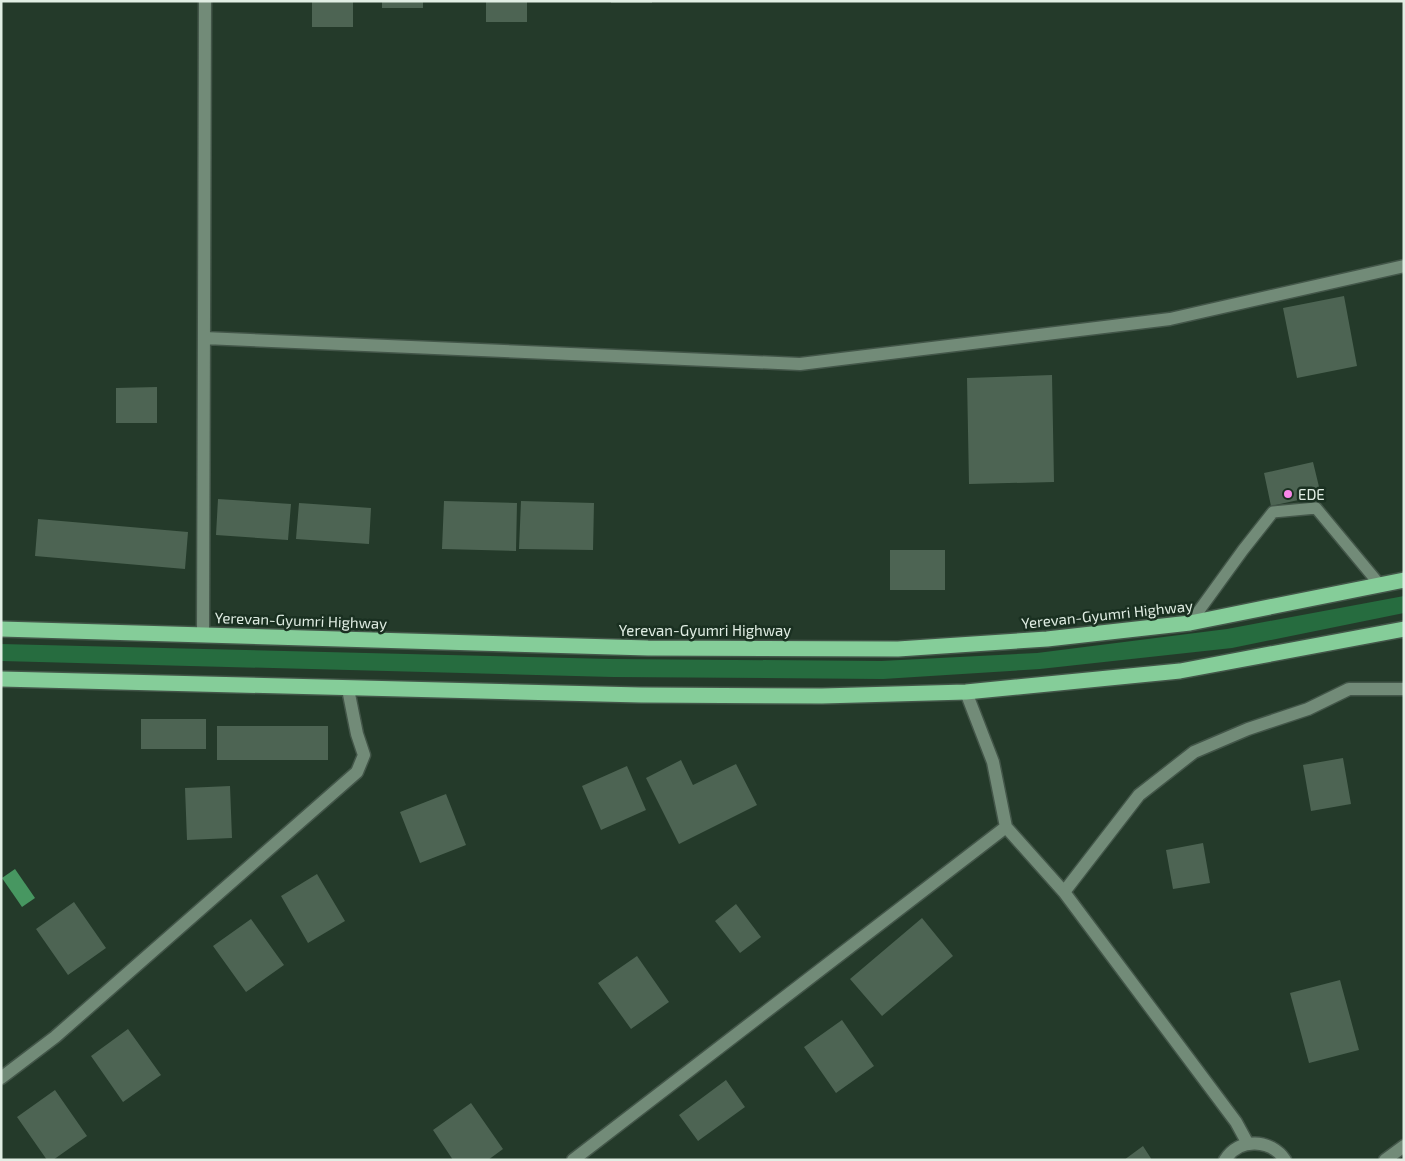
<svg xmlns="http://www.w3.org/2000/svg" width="1405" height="1161" viewBox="0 0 1405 1161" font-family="'Exo 2',sans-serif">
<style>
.green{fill:#266c3f}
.water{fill:#479761}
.building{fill:#4d6453}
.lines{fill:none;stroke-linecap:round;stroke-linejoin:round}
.lane-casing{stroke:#435649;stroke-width:14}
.street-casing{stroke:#435649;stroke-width:15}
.highway-casing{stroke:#435649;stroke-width:18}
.lane{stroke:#728b78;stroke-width:11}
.street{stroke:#728b78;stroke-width:12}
.highway{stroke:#85cd99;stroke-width:15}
.poi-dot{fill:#f987e9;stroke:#1a3021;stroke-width:2}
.labels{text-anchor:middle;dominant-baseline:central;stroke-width:5;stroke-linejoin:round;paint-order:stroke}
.poi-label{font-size:15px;fill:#e1eee4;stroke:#1a3021;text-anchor:start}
.street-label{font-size:15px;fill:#e1eee4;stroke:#1a3021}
</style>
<rect width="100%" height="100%" fill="#243a2a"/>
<!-- green -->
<path class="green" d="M1404 596V613L1232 648 1040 669 883 679 613 677 1 661V644L611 659 881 661 1037 653 1227 629Z"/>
<!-- water -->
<path class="water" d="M15 869 35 898 22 907 2 878Z"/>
<!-- building -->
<path class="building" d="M312 1H353V27H312Z
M382 1H423V8H382Z
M486 1H527V22H486Z
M611 1H652V3H611Z
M1344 296 1357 366 1297 378 1283 308Z
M1052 375 1054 482 969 484 967 378Z
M157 387V423H116V388Z
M1313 462 1321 495 1271 506 1264 473Z
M218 499 291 504 288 540 216 535Z
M444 501 517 503 516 551 442 549Z
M521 501 594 503 593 550 519 549Z
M299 503 371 508 369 544 296 539Z
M38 519 188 532 185 569 35 556Z
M890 550H945V590H890Z
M141 719H206V749H141Z
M217 726H328V760H217Z
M1343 758 1351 804 1311 811 1303 765Z
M681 760 693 785 736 764 757 805 679 844 646 778Z
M627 766 646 810 601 830 582 786Z
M230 786 232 838 187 840 185 788Z
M446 794 466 845 420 863 400 812Z
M1203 843 1210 883 1173 889 1166 850Z
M317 874 345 921 308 943 281 896Z
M74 902 106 948 68 975 36 929Z
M736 904 761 937 740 953 715 921Z
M922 918 953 956 882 1016 850 979Z
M251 919 284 965 246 992 213 946Z
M637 956 669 1002 631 1029 598 983Z
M1340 980 1359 1050 1309 1063 1290 993Z
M842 1020 874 1066 836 1093 804 1047Z
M128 1029 161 1075 123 1102 91 1056Z
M726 1080 745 1107 698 1141 679 1115Z
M55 1090 87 1136 53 1160H47L17 1117Z
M471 1103 503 1149 488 1160H453L433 1130Z
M1143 1146 1152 1160H1124Z"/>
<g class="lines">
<!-- lane casing -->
<g class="lane-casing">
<path id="lane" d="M1190 623 1243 550 1273 512 1316 508 1380 585"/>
</g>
<!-- street casing -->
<g class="street-casing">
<path id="street" d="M204 338 800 364 1170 319 1404 266
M203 635 205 1
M966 692 993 762 1006 827 1064 892 1236 1122 1248 1144
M1064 892 1139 795 1194 752 1248 729 1308 709 1349 689H1404
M1 1078 55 1037 357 772 364 755 357 734 348 689
M573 1160 1006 827
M1225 1160C1239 1137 1271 1139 1285 1160
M1385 1160 1404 1146"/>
</g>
<!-- highway casing -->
<g class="highway-casing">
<path id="highway" d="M1 629 648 648 898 649 1047 639 1190 623 1404 580
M1 679 641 695 822 696 966 692 1180 671 1404 629"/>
</g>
<!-- lane -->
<use href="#lane" class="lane"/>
<!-- street -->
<use href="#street" class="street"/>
<!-- highway -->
<use href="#highway" class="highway"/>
</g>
<!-- markers -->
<circle class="poi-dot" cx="1288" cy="494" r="5"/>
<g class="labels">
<!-- poi labels -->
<g class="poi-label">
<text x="1298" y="494">EDE</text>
</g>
<!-- street labels -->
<g class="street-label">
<text transform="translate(1107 614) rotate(-6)">Yerevan-Gyumri Highway</text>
<text transform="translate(301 620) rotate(2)">Yerevan-Gyumri Highway</text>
<text x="705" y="630">Yerevan-Gyumri Highway</text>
</g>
</g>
<!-- border -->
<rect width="1405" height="1161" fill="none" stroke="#e1eee4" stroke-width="5"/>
</svg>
